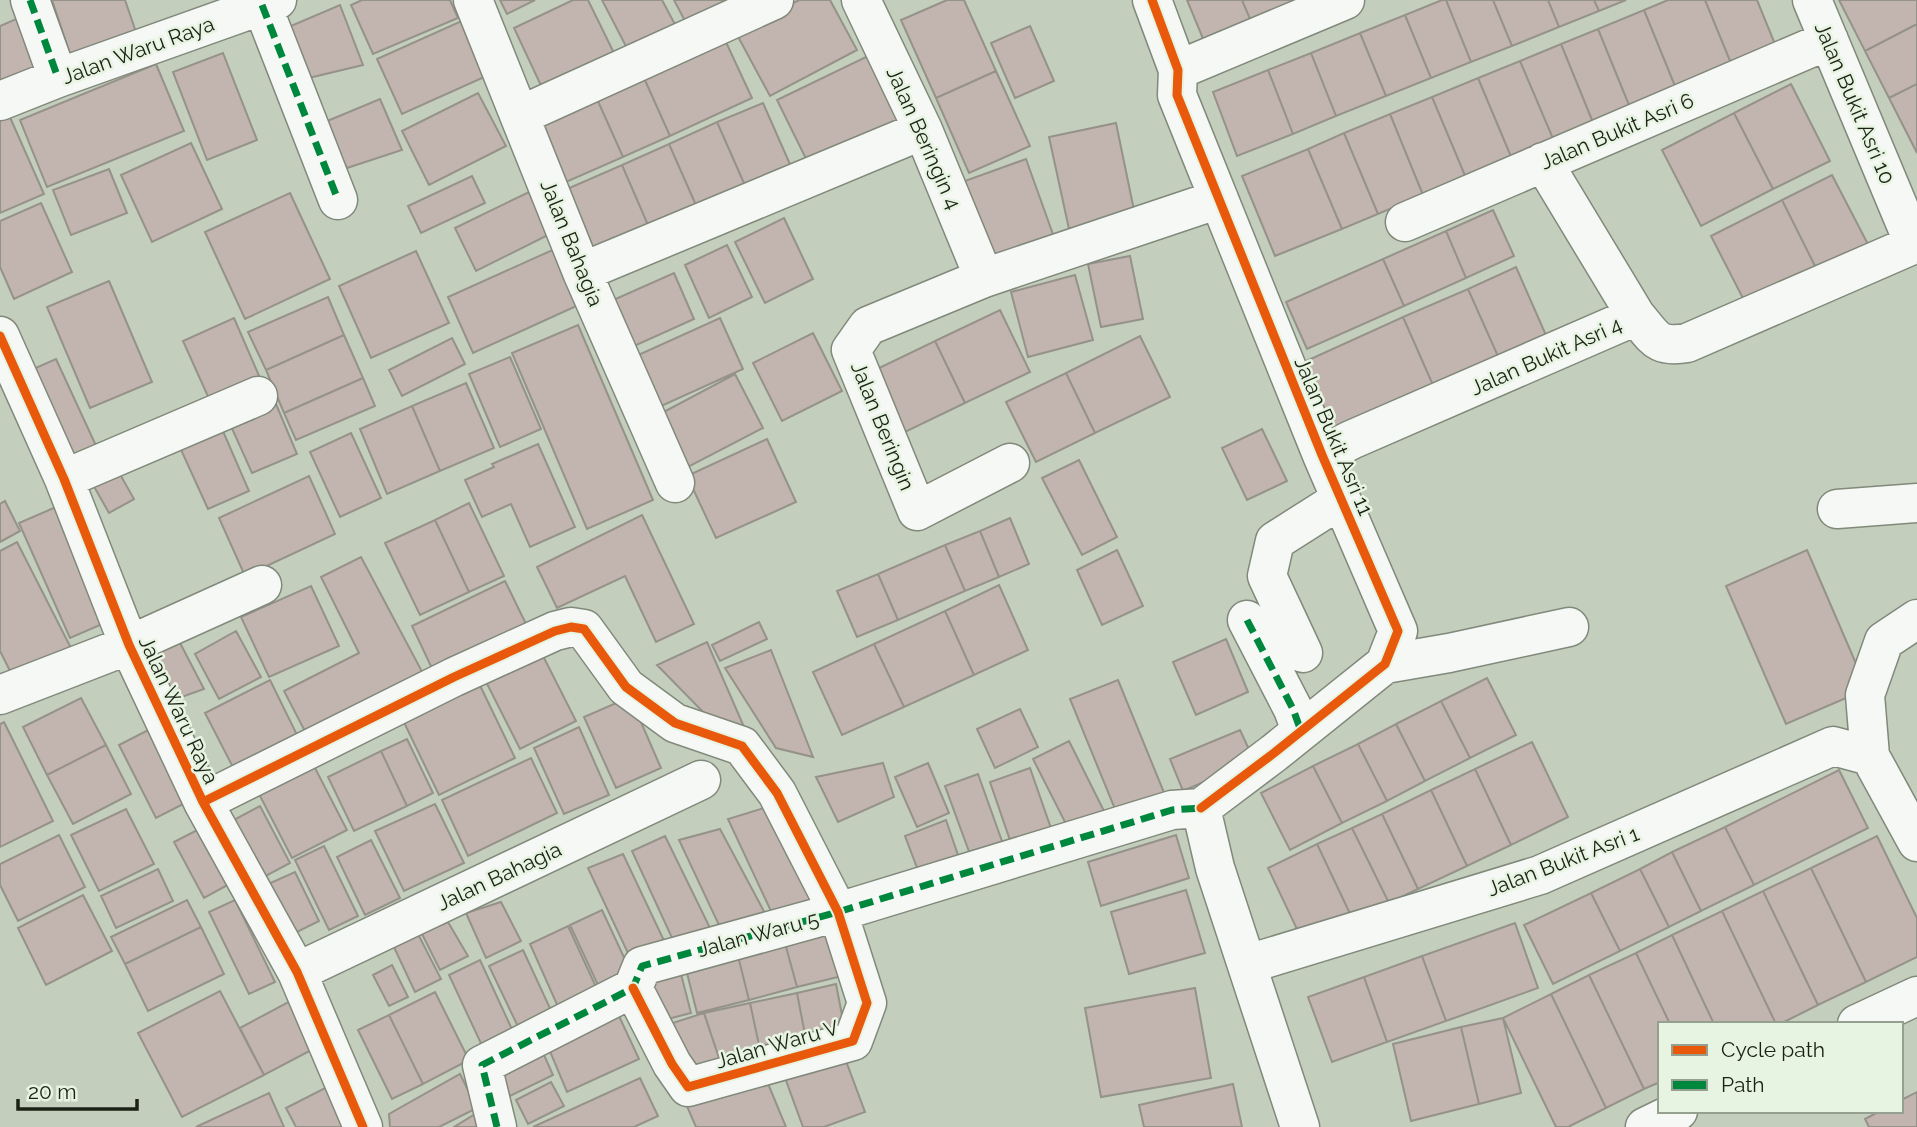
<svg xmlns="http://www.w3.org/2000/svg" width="1917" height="1127" viewBox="0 0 1917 1127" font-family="Raleway,sans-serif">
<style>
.building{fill:#c2b4ae;stroke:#95928a;stroke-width:2}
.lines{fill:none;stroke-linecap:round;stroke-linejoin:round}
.minor-casing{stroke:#80897b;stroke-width:41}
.minor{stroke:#f6f8f5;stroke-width:38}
.quiet{stroke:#00873e;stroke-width:7;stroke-dasharray:14 7;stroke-linecap:butt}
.cycleway-casing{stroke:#e8f4e2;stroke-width:13}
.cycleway{stroke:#e8590c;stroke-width:9}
.labels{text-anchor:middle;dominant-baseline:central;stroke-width:5;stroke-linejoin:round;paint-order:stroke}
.street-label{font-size:21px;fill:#1a2215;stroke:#e8f4e2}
</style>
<rect width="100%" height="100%" fill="#c3cfbc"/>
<!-- building -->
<path class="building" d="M52 0H125L136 32 70 54Z
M362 0H450L458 18 373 54 351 5Z
M500 0H535L507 14Z
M573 0H588L616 57 544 92 514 28Z
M602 0H662L678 30 630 54Z
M674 0H732L686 23Z
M799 0H830L857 50 770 96 736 33Z
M947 0H964L996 71 936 98 901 20Z
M1187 0H1242L1253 26 1206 46Z
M1242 0H1291L1295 9 1253 26Z
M1442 0H1446L1471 62 1431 78 1405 15Z
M1446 0H1493L1512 46 1471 62Z
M1493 0H1548L1559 27 1512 46Z
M1548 0H1594L1599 11 1559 27Z
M1594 0H1626L1599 11Z
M1668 0H1705L1733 68 1677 91 1644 10Z
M1705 0H1757L1777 49 1733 68Z
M1839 0H1917V24L1865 51Z
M340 5 363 65 296 81 279 31Z
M1644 10 1677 91 1631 110 1598 29Z
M1405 15 1431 78 1386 96 1360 33Z
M23 16 44 66 0 85V26Z
M466 19 491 74 402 114 377 59Z
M1917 24V84L1889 98 1865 51Z
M1030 26 1054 81 1015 98 991 43Z
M1598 29 1631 110 1594 125 1561 44Z
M1360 33 1386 96 1336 116 1311 53Z
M725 40 752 98 670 136 644 78Z
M1561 44 1594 125 1554 141 1520 61Z
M223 53 257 140 207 160 173 72Z
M1311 53 1336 116 1293 134 1268 70Z
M870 55 905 125 812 171 777 100Z
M1520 61 1554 141 1512 159 1478 78Z
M156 64 184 131 47 187 20 120Z
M1268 70 1293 134 1237 156 1213 92Z
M996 71 1030 146 969 173 936 98Z
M644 78 670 136 623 157 597 99Z
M1478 78 1512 159 1466 178 1432 97Z
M1791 84 1830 161 1773 189 1734 113Z
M1917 84V153L1889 98Z
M478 93 506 146 429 185 402 131Z
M1432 97 1466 178 1423 195 1390 114Z
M380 99 402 150 347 168 320 124Z
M597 99 623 157 566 182 540 125Z
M763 103 793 171 747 190 717 122Z
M1734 113 1773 189 1701 226 1662 150Z
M1390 114 1423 195 1378 214 1344 133Z
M9 115 44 194 0 213V119Z
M717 122 747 190 699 212 669 144Z
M1116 123 1135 215 1069 229 1049 137Z
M1344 133 1378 214 1342 229 1308 149Z
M191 143 222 209 152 242 121 175Z
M669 144 699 212 651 232 622 165Z
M1308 149 1342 229 1275 256 1242 176Z
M1026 159 1055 240 991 264 962 182Z
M622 165 651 232 597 256 567 189Z
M109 169 127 213 71 235 53 190Z
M1832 175 1871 250 1820 276 1782 200Z
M472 176 485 203 421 233 408 206Z
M529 192 550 234 476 271 455 228Z
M290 193 330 279 245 319 205 232Z
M1782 200 1820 276 1750 312 1711 236Z
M41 203 72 272 14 299 0 267V221Z
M1493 210 1514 256 1466 278 1446 231Z
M784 218 813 279 765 303 735 242Z
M1446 231 1466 278 1404 306 1383 259Z
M727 245 752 297 709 318 685 265Z
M557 248 583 303 473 353 448 297Z
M416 251 449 323 371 358 339 286Z
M1130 256 1143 319 1101 327 1088 264Z
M1383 259 1404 306 1307 349 1286 302Z
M1516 267 1549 342 1501 363 1468 289Z
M674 273 694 319 632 347 611 301Z
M1075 275 1093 340 1028 357 1011 292Z
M109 281 152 382 90 408 47 307Z
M1468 289 1501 363 1436 392 1403 317Z
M328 297 344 335 266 370 248 332Z
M1000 310 1030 372 965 403 935 341Z
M1403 317 1436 392 1337 437 1304 362Z
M234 318 260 378 210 401 183 341Z
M720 318 743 369 648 412 625 361Z
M578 325 653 500 587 529 512 353Z
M813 333 842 391 782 421 753 363Z
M344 335 363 378 284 413 266 370Z
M1140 336 1170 397 1095 433 1066 373Z
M452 338 465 364 402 396 389 370Z
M935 341 965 403 905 432 875 370Z
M510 357 541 429 500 447 469 374Z
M56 359 98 450 71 461 31 370Z
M1066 373 1095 433 1036 462 1006 402Z
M735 374 763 428 686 468 658 415Z
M363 378 375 406 296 440 284 413Z
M466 383 494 448 440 471 412 406Z
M276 404 297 454 252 473 230 424Z
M412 406 440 471 387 494 360 429Z
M219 422 249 491 208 509 177 441Z
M1262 429 1287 481 1247 500 1222 448Z
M351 433 381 498 340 517 310 452Z
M767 439 796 502 716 538 687 476Z
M538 444 575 527 530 547 511 504 482 517 465 480 494 467 492 464Z
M1079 460 1117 537 1082 555 1042 478Z
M117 469 134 499 109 513 92 483Z
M309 476 335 534 245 576 219 518Z
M5 501 20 531 0 542V504Z
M469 503 504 576 469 592 435 520Z
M63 504 114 619 70 638 19 523Z
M642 515 694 624 656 642 625 576 557 608 537 567Z
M1010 518 1029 564 999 577 980 531Z
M435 520 469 592 420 615 385 543Z
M980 531 999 577 965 591 945 545Z
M17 542 72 650 14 679 0 651V551Z
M945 545 965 591 898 620 878 574Z
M1117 550 1143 606 1102 625 1077 570Z
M1807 550 1867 689 1786 724 1726 586Z
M361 557 427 681 310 741 284 691 359 653 321 577Z
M878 574 898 620 857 637 837 591Z
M505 581 530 632 436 677 412 626Z
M999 585 1028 650 974 675 945 611Z
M311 586 339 646 269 677 241 617Z
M945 611 974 675 904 707 874 644Z
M759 622 767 639 720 661 712 645Z
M236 631 261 677 219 699 195 654Z
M178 639 204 689 168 702 157 652Z
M1226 639 1248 692 1196 715 1173 662Z
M707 642 748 736 705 714 657 665Z
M537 644 576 721 520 749 481 672Z
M874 644 904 707 842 735 813 672Z
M771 650 813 757 776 748 725 668Z
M475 675 515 758 439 795 399 712Z
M1487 678 1516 735 1470 758 1441 701Z
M270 680 301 743 237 775 205 713Z
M1118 680 1165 795 1117 814 1070 699Z
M630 697 661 768 616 788 584 717Z
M81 698 106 745 47 775 23 727Z
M1441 701 1470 758 1425 781 1396 724Z
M1020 709 1038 747 995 768 977 729Z
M4 722 53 821 0 847V724Z
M1396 724 1425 781 1387 801 1358 744Z
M154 727 191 800 156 818 119 745Z
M579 727 609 795 564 814 534 748Z
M1240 730 1254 760 1183 791 1170 759Z
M407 739 433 793 407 806 381 751Z
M1069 741 1104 811 1068 828 1033 759Z
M1532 742 1568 817 1511 845 1475 769Z
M1358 744 1387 801 1342 823 1313 766Z
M106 745 131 794 73 824 47 775Z
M381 751 407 806 354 831 328 777Z
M531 758 557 813 468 856 442 800Z
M883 763 894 797 838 822 816 777Z
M928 763 949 813 917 827 895 777Z
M314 766 347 830 292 858 259 794Z
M1313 766 1342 823 1290 850 1261 793Z
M1030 768 1053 834 1013 849 990 782Z
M1475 769 1511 845 1467 866 1431 790Z
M1839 770 1868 828 1754 885 1725 827Z
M978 774 1003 844 971 857 945 786Z
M1431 790 1467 866 1418 889 1382 814Z
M435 804 464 863 404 891 375 831Z
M260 806 290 863 262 878 232 821Z
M764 808 813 905 776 922 728 819Z
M126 809 154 864 99 891 71 835Z
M1382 814 1418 889 1389 903 1352 828Z
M946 820 959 858 919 873 905 836Z
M203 827 233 882 204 898 174 842Z
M1725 827 1754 885 1701 911 1672 852Z
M1352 828 1389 903 1353 920 1317 844Z
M720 829 767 917 725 938 679 840Z
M59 835 85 887 18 921 0 885V864Z
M1176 835 1189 878 1101 906 1088 862Z
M665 836 713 934 678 951 632 851Z
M1877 836 1917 918V957L1866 982 1811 868Z
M371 840 400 898 365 915 337 857Z
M1317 844 1353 920 1304 944 1268 868Z
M324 846 358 916 329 930 295 860Z
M1672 852 1701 911 1669 927 1640 869Z
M623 854 668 949 634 966 588 868Z
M1811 868 1866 982 1818 1005 1763 891Z
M158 869 173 901 116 928 101 896Z
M1640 869 1669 927 1620 951 1591 893Z
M295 872 319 921 291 935 266 885Z
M1186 890 1205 953 1129 974 1111 912Z
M1763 891 1818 1005 1780 1024H1776L1722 911Z
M1591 893 1620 951 1553 984 1524 925Z
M83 895 112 951 46 985 18 928Z
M187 900 201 927 125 964 111 937Z
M235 900 275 982 249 994 209 912Z
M501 902 521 941 486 958 466 913Z
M602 910 635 981 603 996 570 925Z
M1722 911 1776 1024H1714L1672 935Z
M828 920 842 976 797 987 782 932Z
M448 922 468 956 440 970 421 932Z
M1515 923 1538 988 1446 1021 1422 956Z
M568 926 602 1000 563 1018 530 944Z
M201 927 224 974 148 1011 125 964Z
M782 932 797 987 749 1000 735 944Z
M418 934 441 979 415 992 392 943Z
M1672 935 1714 1024H1670L1636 953Z
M735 944 749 1000 697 1013 683 957Z
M523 950 555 1019 522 1035 489 966Z
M1636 953 1670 1024H1660V1082L1644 1089 1589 975Z
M1422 956 1446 1021 1387 1042 1364 977Z
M480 960 516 1038 485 1052 449 975Z
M392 965 408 997 389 1006 373 975Z
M681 974 691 1013 660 1021 650 982Z
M1589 975 1644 1089 1606 1108 1551 994Z
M1364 977 1387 1042 1332 1062 1308 997Z
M836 984 847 1041 808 1050 797 993Z
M1195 988 1211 1078 1101 1097 1085 1008Z
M220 991 264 1075 182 1117 138 1033Z
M435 992 469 1060 423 1084 389 1015Z
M797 993 808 1050 762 1059 750 1003Z
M1551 994 1606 1108 1568 1127H1556L1503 1018Z
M294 999 319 1046 264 1075 240 1028Z
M750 1003 762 1059 722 1067 704 1013Z
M704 1013 722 1067 684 1079 660 1027Z
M389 1015 423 1084 392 1099 358 1030Z
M619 1016 639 1059 567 1092 549 1049Z
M1503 1018 1521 1093 1479 1104 1461 1027Z
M1461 1027 1479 1104 1411 1121 1393 1044Z
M540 1046 553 1075 510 1096 496 1067Z
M843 1053 865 1112 824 1127H803L784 1075Z
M460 1074 477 1108 439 1127H390L389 1114Z
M764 1074 786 1127H696L686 1104Z
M640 1078 658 1116 634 1127H533Z
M551 1082 564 1106 528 1124 516 1100Z
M1233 1084 1242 1127H1144L1139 1105Z
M327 1087 347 1127H296L286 1108Z
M1917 1092V1127H1869L1865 1119 1880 1111H1901V1100Z
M269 1093 284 1127H196Z
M480 1111 488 1127H454Z"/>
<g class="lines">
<!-- minor casing -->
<g class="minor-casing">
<path id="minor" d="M30 0 58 78
M473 0 582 272 675 483
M861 0 923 130 984 278
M1152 0 1178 70 1177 95 1322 455 1398 631 1385 664 1274 753 1201 808
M1812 0 1914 244
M262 5 338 200
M1178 70 1345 0
M0 101 58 78 277 0
M521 115 774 0
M1543 162 1636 316C1655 338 1656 348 1687 343L1917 243
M1405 222 1829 40
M582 272 923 130
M0 336 64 479 129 645 203 802 297 972 363 1127
M1322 455 1351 440 1636 316
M1010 463 917 511 851 350 868 326 984 278 1219 199
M64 479 258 396
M1837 509 1917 503
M1917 619 1884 641 1865 695 1870 756 1917 842
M1247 620 1293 709 1301 731
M1303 653 1267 576 1275 541 1327 508 1342 501
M1385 664 1449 653 1569 627
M0 695 129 645 262 585
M203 802 454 677 555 631 571 627 584 629 626 687 675 723 742 746 777 793 838 912 867 1003 853 1041 688 1087 672 1064 633 988
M1201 808 1215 868 1300 1127
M1248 964 1540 875 1833 746 1870 756
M297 972 701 780
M1857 1024 1917 996
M497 1127 482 1065 633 988 642 966 838 912 1172 810 1201 808
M1645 1127 1678 1111"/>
</g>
<!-- minor -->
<use href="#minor" class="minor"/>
<!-- quiet -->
<path class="quiet" d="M30 0 58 78
M262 5 338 200
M1247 620 1293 709 1301 731
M497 1127 482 1065 633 988 642 966 838 912 1172 810 1201 808"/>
<!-- cycleway casing -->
<g class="cycleway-casing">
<path id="cycleway" d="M1152 0 1178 70 1177 95 1322 455 1398 631 1385 664 1274 753 1201 808
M0 336 64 479 129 645 203 802 297 972 363 1127
M203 802 454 677 555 631 571 627 584 629 626 687 675 723 742 746 777 793 838 912 867 1003 853 1041 688 1087 672 1064 633 988"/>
</g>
<!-- cycleway -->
<use href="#cycleway" class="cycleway"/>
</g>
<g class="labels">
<!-- street labels -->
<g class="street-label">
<text transform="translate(138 50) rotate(-20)">Jalan Waru Raya</text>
<text transform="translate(1855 103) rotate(67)">Jalan Bukit Asri 10</text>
<text transform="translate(1617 131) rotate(-23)">Jalan Bukit Asri 6</text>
<text transform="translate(924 138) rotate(66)">Jalan Beringin 4</text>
<text transform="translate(572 243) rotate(68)">Jalan Bahagia</text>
<text transform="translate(1546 356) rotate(-24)">Jalan Bukit Asri 4</text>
<text transform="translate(883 426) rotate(68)">Jalan Beringin</text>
<text transform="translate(1334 436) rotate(67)">Jalan Bukit Asri 11</text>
<text transform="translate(179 710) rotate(65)">Jalan Waru Raya</text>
<text transform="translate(1563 861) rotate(-21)">Jalan Bukit Asri 1</text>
<text transform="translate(499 876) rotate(-25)">Jalan Bahagia</text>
<text transform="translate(758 934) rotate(-15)">Jalan Waru 5</text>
<text transform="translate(777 1044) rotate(-16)">Jalan Waru V</text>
</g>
</g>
<!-- legend -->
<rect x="1658" y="1022" width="245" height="91" fill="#e8f4e2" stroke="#96a090" stroke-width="2"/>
<rect x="1672" y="1045" width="35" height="10" fill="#e8590c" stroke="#96a090" stroke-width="2"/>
<text x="1721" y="1057" font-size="21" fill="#1a2215">Cycle path</text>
<rect x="1672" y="1080" width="35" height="10" fill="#00873e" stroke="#96a090" stroke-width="2"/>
<text x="1721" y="1092" font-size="21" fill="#1a2215">Path</text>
<!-- scale -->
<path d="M18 1099v10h119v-10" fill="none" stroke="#1a2215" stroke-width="3.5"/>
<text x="28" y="1099" font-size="21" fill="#1a2215" stroke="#e8f4e2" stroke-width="5" paint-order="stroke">20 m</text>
</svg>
